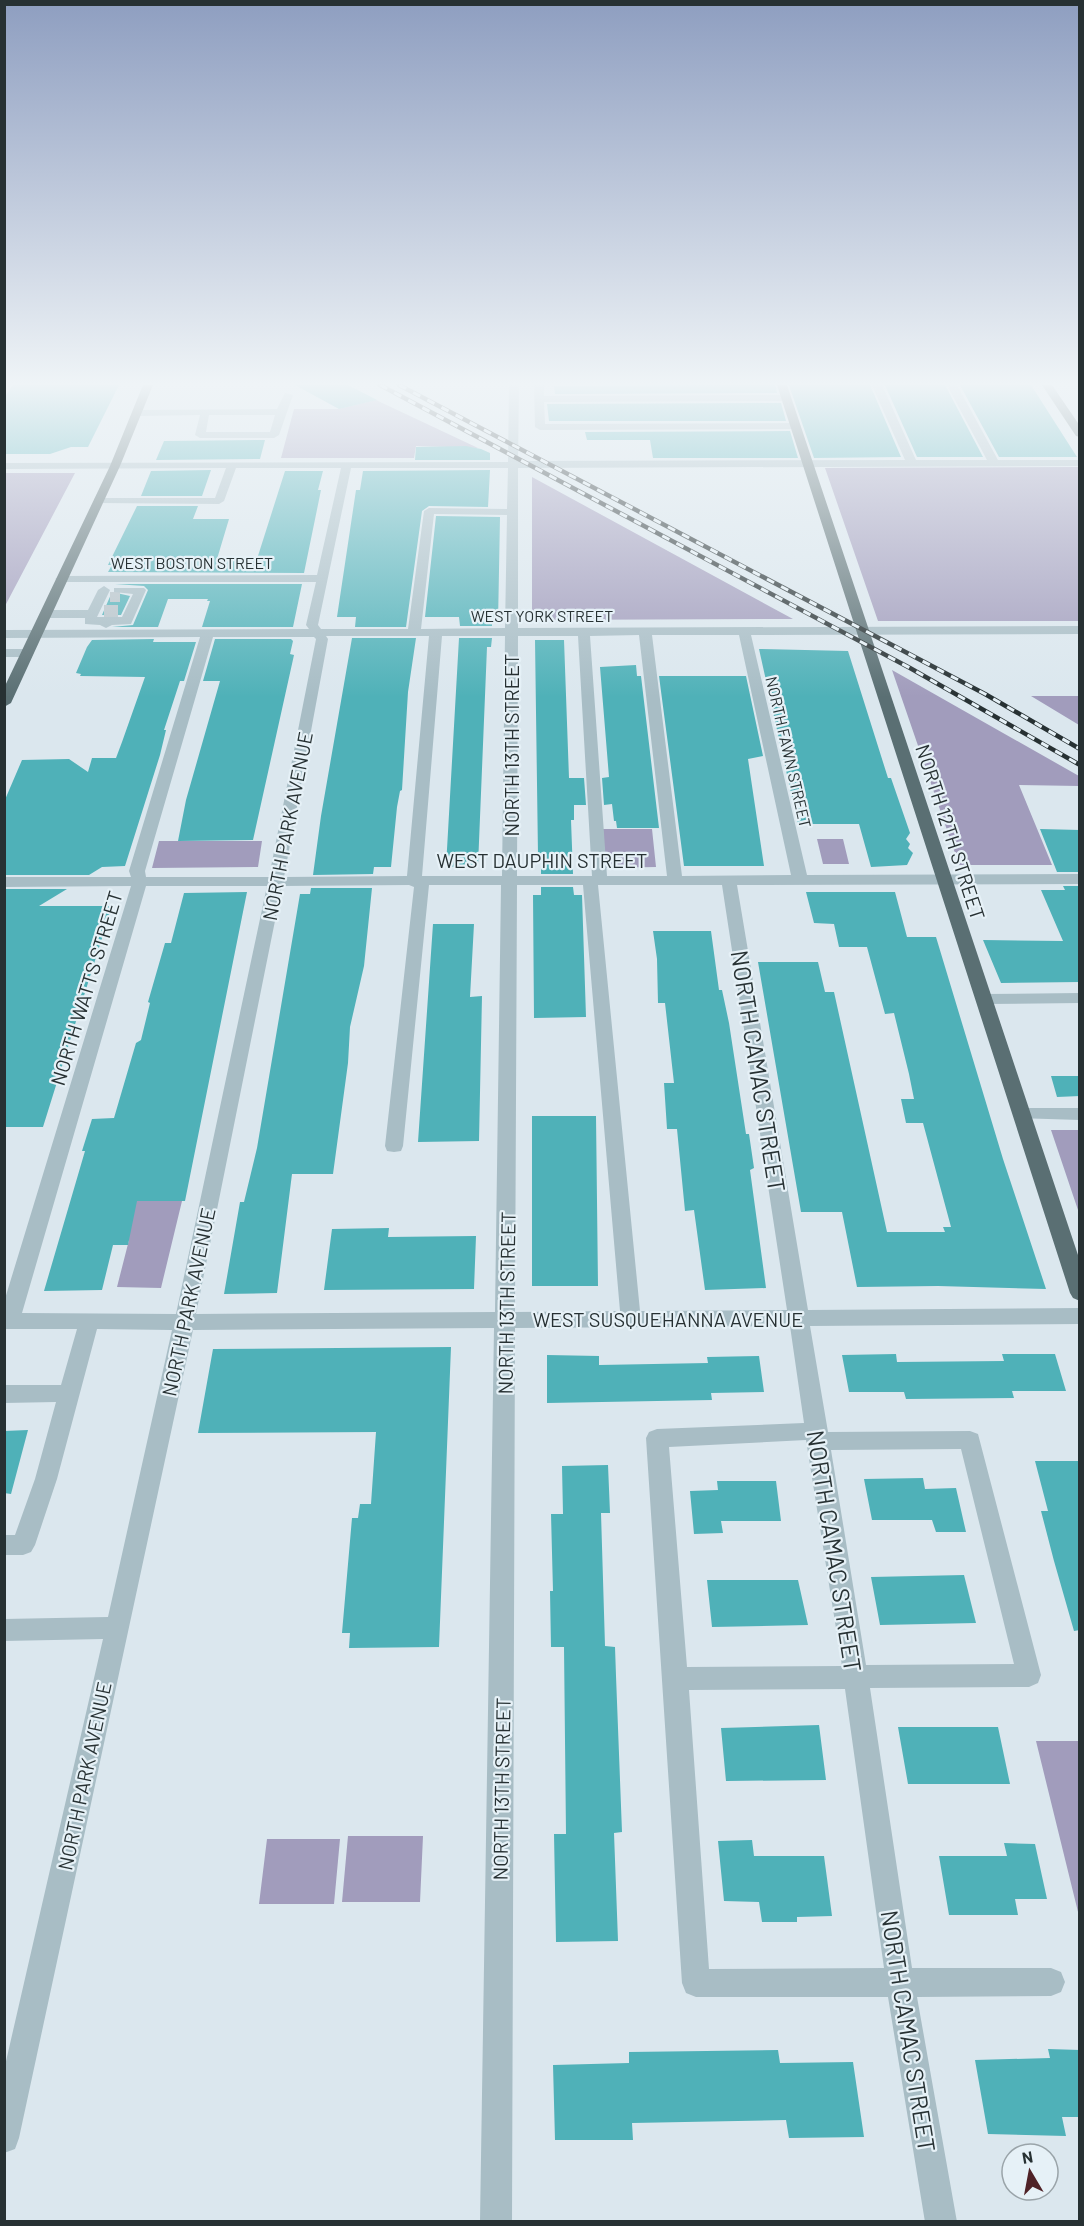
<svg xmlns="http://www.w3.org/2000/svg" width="1084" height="2226" viewBox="0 0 1084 2226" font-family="Barlow,sans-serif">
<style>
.green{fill:#a19cbc}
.building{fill:#4fb1b8}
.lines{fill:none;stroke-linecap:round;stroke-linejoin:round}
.minor-tunnel-far1{stroke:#b7c3c9;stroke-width:10;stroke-dasharray:10 5;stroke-linecap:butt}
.minor-tunnel{stroke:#b7c3c9;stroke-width:14;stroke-dasharray:14 7;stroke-linecap:butt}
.minor{fill:#a8bdc5;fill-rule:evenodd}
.major{fill:#5a6f73;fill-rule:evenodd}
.rail-casing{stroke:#273133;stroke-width:4.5}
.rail{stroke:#e6f1f7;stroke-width:3;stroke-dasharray:8;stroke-linecap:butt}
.labels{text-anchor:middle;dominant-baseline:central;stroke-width:4.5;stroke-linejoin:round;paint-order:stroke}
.far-street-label{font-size:16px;fill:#273133;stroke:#e6f1f7}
.street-label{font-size:20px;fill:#273133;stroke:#e6f1f7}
.near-street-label{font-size:24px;fill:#273133;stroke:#e6f1f7}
</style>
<rect width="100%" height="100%" fill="#dbe7ee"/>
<!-- green -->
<path class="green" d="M376 400 478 448 416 446 414 458H281L294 409H338Z
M1079 467V621H878L825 468Z
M5 473H75L5 606 4 473Z
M532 477 793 619 532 620Z
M892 670 1079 776V786L1019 785 1052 865H959Z
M1031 696H1079V725Z
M603 829H652L656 867 605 868Z
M817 839H843L849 864H823Z
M159 841H262L258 867 152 868Z
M1051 1130H1079V1213Z
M125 1201H182L161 1288 117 1287 129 1240Z
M1036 1741H1079V1916Z
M348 1836H423L420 1902H342Z
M267 1839H340L334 1904H259Z"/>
<!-- building -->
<path class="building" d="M13 385H119L88 447H71L50 454H4V398Z
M295 385H348L377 400 339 409Z
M732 385H775L777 393 555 394 554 386Z
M789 385H870L901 457 814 458Z
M885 385H945L983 457H917Z
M960 385H1031L1077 457H999Z
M781 403 786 421H549L547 404Z
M790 431 798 458H653L650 440H587L585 432Z
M265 440 260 459 156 460 164 441Z
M466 446 481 449 490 453V460H415L416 447Z
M211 470 202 496H141L151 471Z
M490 470 488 507 429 506 422 511 406 627H355L356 617H337L356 490H360L363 471Z
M285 471H323L318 490H321L304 573 108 572 112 565H108L137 506H198L193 519H229L217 559H257Z
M436 516 500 517 498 623H492V626H460L459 617H425Z
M115 584H302L293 627H202L210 601H207L208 599H168L158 627H112L133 625 148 590 144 586Z
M112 592 130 596 121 615H102Z
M352 638H416L408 692 402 790 400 791 397 807 391 867H374L373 874 313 875 321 816Z
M459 638H492L491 647H487L478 866 446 867Z
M154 639 153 642H196L184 681H180L164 730H166L160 755 125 866 102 867 89 875H4V802L22 760 69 759 88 772 92 758H116L122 742 145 677 80 676 81 674 76 673 87 647 92 640Z
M215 639H291L293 641 290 654 294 655 253 840 178 841 186 800 220 681H203Z
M535 640H564L569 778H584L586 805H574V820H571L573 874H541V855H538Z
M759 649 848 651 888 778H891L910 833 906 839 910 844 908 848 913 853 907 865 871 867 859 824H798Z
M636 665 637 676H641L659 828H617L616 821H614L612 804 604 805 602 778 609 777 600 667Z
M659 676H746L763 756 748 759 764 866H684Z
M1040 829 1080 830V872H1057Z
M1063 886H1080V982L1001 983 983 940 1063 941 1041 890H1065Z
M541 887H573L574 895H582L586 1017 534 1018 533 895H541Z
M311 888H372L364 966 350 1027 348 1063 333 1174H292L277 1293 224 1294 240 1202H244L257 1148 300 894H310Z
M4 889H67L39 906H112L43 1127H4Z
M247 892 185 1201H137L128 1245H113L102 1290 44 1291 85 1151H82L92 1119 114 1118 136 1043 141 1040 150 1003 148 1002 165 943H171L184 893Z
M806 892H895L907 937H936L1003 1159 1046 1289 938 1286 857 1287 842 1212H801L758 962H818L825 992H834L887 1232H945L943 1227H951L923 1123H906L901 1099H914L909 1074 894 1013 885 1014 867 947H839L834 924 814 923Z
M433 924H474L470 997 482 996 479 1141 418 1142Z
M653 931H711L719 990H722L729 1023 746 1134H749L754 1168 750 1170 766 1288 705 1290 694 1210 685 1211 677 1129H667L664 1083H674L665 1003H658L657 959Z
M1051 1076H1080V1096L1057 1097Z
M532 1116H596L598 1286H532Z
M389 1228 388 1237 476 1236 474 1289 324 1290 332 1229Z
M451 1347 439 1647 349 1648 350 1633H342L352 1518H358L360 1504H371L376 1432 198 1433 213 1349Z
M896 1354 897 1362 1004 1361 1002 1354H1055L1066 1391H1012L1014 1398 906 1399 904 1392H849L842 1355Z
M547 1355 599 1356V1365L708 1363 707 1357 759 1356 764 1392 711 1393 712 1400 547 1403Z
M28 1430 11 1494 4 1493V1431Z
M1035 1461H1080V1630L1074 1631 1054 1561 1041 1511H1048Z
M608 1465 610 1513H601L605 1646 615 1647 616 1676 622 1832 614 1833 618 1941 556 1942 554 1834H566L564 1647H551L550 1591H553L551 1514H563L562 1466Z
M923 1478 925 1489 956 1488 966 1532H936L932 1520H872L864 1479Z
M717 1481H776L781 1521H721L723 1533 694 1534 690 1491 718 1490Z
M964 1575 976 1623 880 1625 871 1577Z
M707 1580H798L808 1625 712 1627Z
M819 1725 826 1780 726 1781 721 1728Z
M898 1727H998L1010 1784H908Z
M752 1840 754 1856H824L832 1916 797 1917V1922H762L759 1902 724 1901 718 1841Z
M1004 1843 1035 1844 1047 1899H1015L1018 1915H949L939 1856H1007Z
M1048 2049 1080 2050V2117H1062L1066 2136 988 2134 975 2060 1050 2058Z
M778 2050 780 2063 853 2062 864 2137 789 2138 786 2120 632 2123 633 2140H555L553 2065 629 2063V2052Z"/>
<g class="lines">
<!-- minor-tunnel-far1 -->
<path class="minor-tunnel-far1" d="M110 597H125"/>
<!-- minor-tunnel -->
<path class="minor-tunnel" d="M104 612H120"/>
<!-- minor -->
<path class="minor" d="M509 385H519L518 461 905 460 872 385H882L916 460H987L947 385H957L998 460H1080V466L518 468V628L1080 626V634L751 635 807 875 1080 874V884L737 885 808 1310 1080 1308V1324L810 1326 828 1432 970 1431 978 1434 1041 1675 1038 1683 1029 1687 870 1688 912 1968H1051L1061 1972 1065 1982 1061 1992 1051 1996 917 1997 957 2222H925L888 1997H696L686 1993 682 1983 646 1438 649 1432 657 1429 804 1423 790 1326 515 1328 512 2222H480L494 1328 193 1330 19 2138 15 2149 4 2153V2070L103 1639 4 1641V1619L108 1617 172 1330 97 1329 57 1479 35 1545 31 1552 23 1555H4V1535H15L35 1479 56 1402 4 1403V1385H61L77 1329H4V1302L131 886 4 887V877H131L129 871 200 637 4 638V630L309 629 306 625 316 582H61L55 579 61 576 317 575 341 468H236L224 501 219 504 99 503 94 500 95 498H215L226 468 4 469V463L508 462ZM351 468H508L507 509 429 508 424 511 408 629H321L318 625ZM434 514 507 515 505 628 421 629ZM639 635 667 876H607L590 636ZM652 635H739L791 875 682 876ZM326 636H429L407 876 284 877 328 639ZM442 636H505L502 876H422ZM518 636H578L592 876H517ZM213 637H314L316 639 269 877H146L145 871ZM409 885 414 887 385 1146 387 1151 394 1152 401 1151 403 1146 429 885H501L495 1312 196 1314 282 886ZM517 885H583L620 1311 515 1312ZM598 885H722L787 1310 640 1311ZM146 886H267L176 1314 22 1313ZM806 1440 842 1666 687 1667 669 1447ZM961 1449 1014 1664 866 1665 831 1450ZM845 1689 884 1968 709 1969 689 1690Z
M534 385H544V396L786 395 791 398 786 401 544 402 545 424 796 423 801 426 796 429 540 430 535 427Z
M285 393 293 395 279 435 274 438H200L195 435 200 415 137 416 132 413 137 410 277 409ZM209 415H275L270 432H206Z
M104 586 110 590 97 617H122L133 594 114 592V588H144L146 590 131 624 112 625 106 628 100 625 85 624V618H46L40 614 46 610H88L98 590Z
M4 649H28L34 653 28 657H4Z
M1080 993V1003L984 1004 978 1003 976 999 978 995 984 994Z
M1022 1108H1080V1120L1016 1118 1013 1114 1016 1110Z"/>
<!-- major -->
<path class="major" d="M143 385H153L120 466 11 703 4 707V688L110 466Z
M777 385H787L1080 1261V1301L1073 1298 1070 1293Z
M1042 385H1052L1080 426V437L1076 436Z"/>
<!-- rail casing -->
<g class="rail-casing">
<path id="rail" d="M380 385 910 668 1080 765
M399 385 985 694 1080 749"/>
</g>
<!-- rail -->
<use href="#rail" class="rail"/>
</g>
<!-- sky -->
<linearGradient id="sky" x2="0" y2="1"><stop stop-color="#8e9ec0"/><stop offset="0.55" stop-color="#eff4f7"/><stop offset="1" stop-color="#eff4f7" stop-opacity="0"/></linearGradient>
<rect width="1084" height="697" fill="url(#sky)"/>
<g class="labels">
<!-- far-street labels -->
<g class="far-street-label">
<text x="192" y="562">WEST BOSTON STREET</text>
<text x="542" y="615">WEST YORK STREET</text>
<text transform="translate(789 752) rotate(77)">NORTH FAWN STREET</text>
</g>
<!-- street labels -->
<g class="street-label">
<text transform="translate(511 745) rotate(-90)">NORTH 13TH STREET</text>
<text transform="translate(287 826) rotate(-79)">NORTH PARK AVENUE</text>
<text transform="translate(951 832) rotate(72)">NORTH 12TH STREET</text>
<text x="542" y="860">WEST DAUPHIN STREET</text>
<text transform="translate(86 988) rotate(-73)">NORTH WATTS STREET</text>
<text transform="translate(188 1302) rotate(-78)">NORTH PARK AVENUE</text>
<text transform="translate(506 1303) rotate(-89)">NORTH 13TH STREET</text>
<text x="668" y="1319">WEST SUSQUEHANNA AVENUE</text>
<text transform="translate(84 1776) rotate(-78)">NORTH PARK AVENUE</text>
<text transform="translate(501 1789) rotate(-89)">NORTH 13TH STREET</text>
</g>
<!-- near-street labels -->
<g class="near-street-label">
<text transform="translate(759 1071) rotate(81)">NORTH CAMAC STREET</text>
<text transform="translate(835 1551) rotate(81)">NORTH CAMAC STREET</text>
<text transform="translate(909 2031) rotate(81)">NORTH CAMAC STREET</text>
</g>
</g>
<!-- border -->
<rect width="1084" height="2226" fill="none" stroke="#273133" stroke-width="12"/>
<!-- north arrow -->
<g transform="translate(1030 2172) rotate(350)"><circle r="28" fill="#e6f1f7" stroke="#9aa4a9" stroke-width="1.5"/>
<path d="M0-4.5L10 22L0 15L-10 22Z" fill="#4f2227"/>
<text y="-9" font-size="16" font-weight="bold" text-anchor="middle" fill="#273133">N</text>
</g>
</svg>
